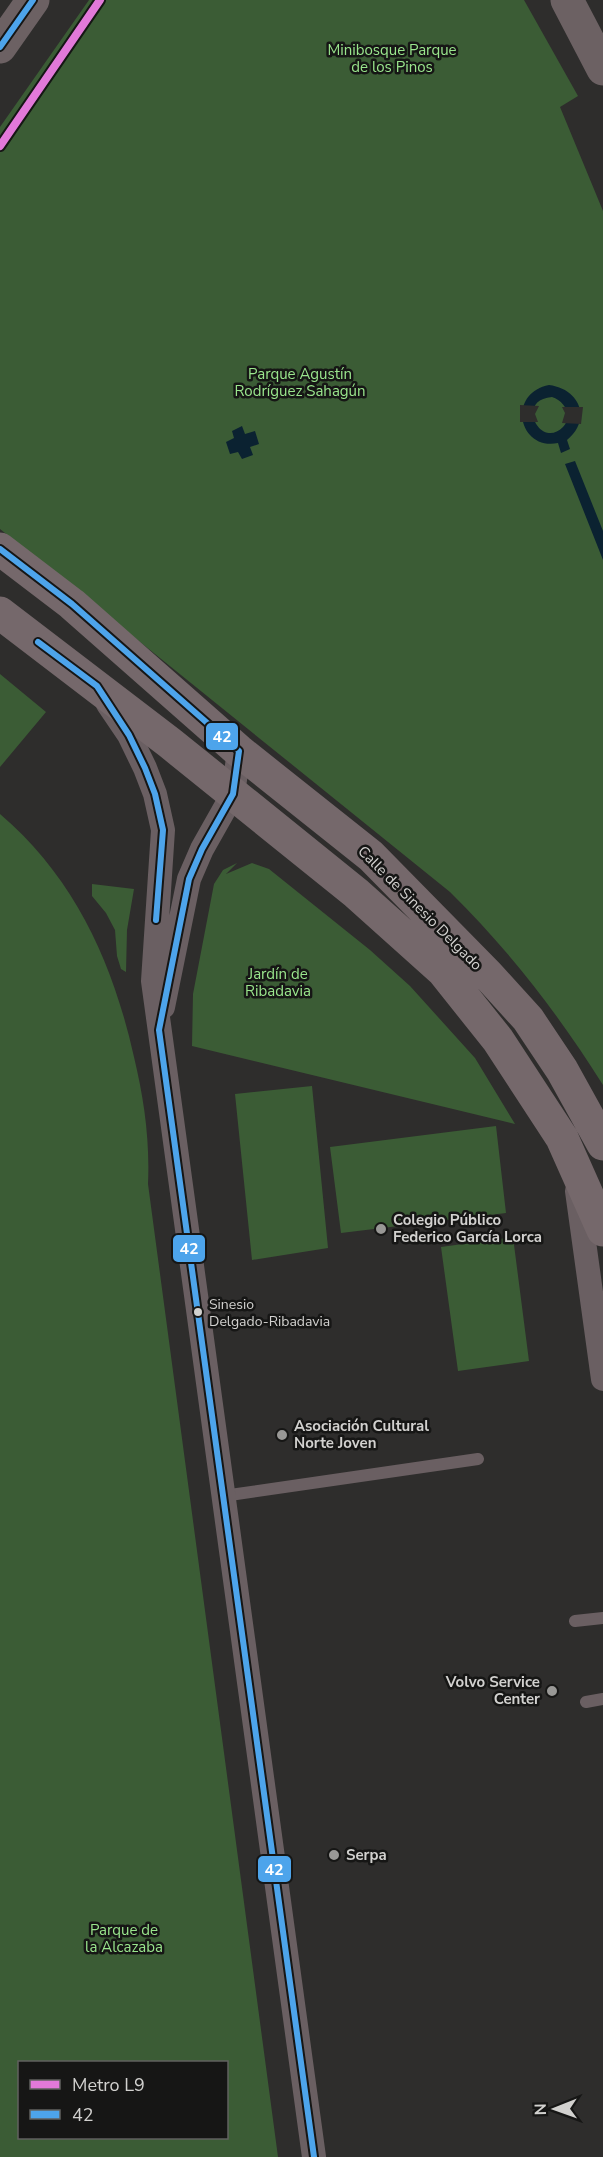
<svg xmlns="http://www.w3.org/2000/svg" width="603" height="2157" viewBox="0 0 603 2157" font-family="'Nunito Sans',sans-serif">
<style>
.green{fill:#3b5c35;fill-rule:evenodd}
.water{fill:#0b2231;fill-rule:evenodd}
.pier{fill:#2e2d2c}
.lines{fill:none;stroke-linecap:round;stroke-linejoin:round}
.lane{stroke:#6a5f62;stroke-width:12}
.street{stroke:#6a5f62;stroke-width:24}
.secondary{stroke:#6c6163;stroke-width:33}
.primary{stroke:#75686b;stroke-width:33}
.bus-1-casing{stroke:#161615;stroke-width:10}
.bus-1{stroke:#4da4eb;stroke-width:6}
.metro-1-casing{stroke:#161615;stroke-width:12}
.metro-1{stroke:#e279d9;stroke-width:8}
.poi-dot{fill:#999896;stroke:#161615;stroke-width:2}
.bus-dot{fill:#d2d1cf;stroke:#161615;stroke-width:2}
.labels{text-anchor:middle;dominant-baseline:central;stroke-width:5;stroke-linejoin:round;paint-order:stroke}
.bus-label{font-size:14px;fill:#d2d1cf;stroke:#161615;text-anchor:start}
.park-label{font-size:15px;fill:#9ae68d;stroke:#161615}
.street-label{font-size:15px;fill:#d2d1cf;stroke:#161615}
.poi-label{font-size:15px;font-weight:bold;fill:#d2d1cf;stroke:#161615;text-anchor:start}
.line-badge{stroke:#161615;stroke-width:2}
.badge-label{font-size:16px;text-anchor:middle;font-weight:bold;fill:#fff}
</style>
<rect width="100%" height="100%" fill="#2e2d2c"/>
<!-- green -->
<path class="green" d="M89 0H524L578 96 560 107 603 211V1085C559 1015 509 950 450 892L0 529V127Z
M0 674 46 712 0 767Z
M0 814C75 878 113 963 134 1057 144 1099 150 1140 148 1184L278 2157H0ZM20 2062H226V2138H20Z
M237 863 226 874 252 863 269 869 370 950 410 986 475 1058 515 1124 192 1046 193 994 214 884 223 870Z
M92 884 134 889 127 930 126 972 121 969 117 956 115 930 106 913 92 896Z
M312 1086 328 1248 252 1260 235 1094Z
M496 1126 506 1213 341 1233 330 1147Z
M513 1237 529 1361 458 1371 441 1247Z"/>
<!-- water -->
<path class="water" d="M549 385C580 389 592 419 567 440L570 449 561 453 558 443C519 451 506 394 549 385ZM552 397C565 401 573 416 563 427 541 450 514 400 552 397Z
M242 426 245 434 255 431 259 444 250 447 253 455 242 459 238 452 230 454 226 442 234 438 232 431Z
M575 461 603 531V560L565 464Z"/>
<!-- pier -->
<path class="pier" d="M520 405 539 406 535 414 538 422H520Z
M562 407H583L581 424 562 423 565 413Z"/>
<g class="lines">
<!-- lane -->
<path class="lane" d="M223 1496 478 1459
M575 1621 603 1618
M586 1702 603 1699"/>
<!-- street -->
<path class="street" d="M108 704 129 735 145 768 155 794 163 830 153 981 314 2157
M163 1007 189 879 202 849 233 794 239 751
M577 1191 603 1379"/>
<!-- secondary -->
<path class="secondary" d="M567 0 603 69
M0 47 33 0"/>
<!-- primary -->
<path class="primary" d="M0 549 72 604 239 751 371 856 488 975 528 1019 562 1070 603 1144
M0 613 170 743 356 893 443 971 498 1040 562 1138 603 1230"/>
<!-- bus-1 casing -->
<g class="bus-1-casing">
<path id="bus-1" d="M0 47 33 0
M0 549 72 604 239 751 233 794 202 849 189 879 159 1030 314 2157
M38 642 97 686 129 735 145 768 155 794 163 830 156 920"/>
</g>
<!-- bus-1 -->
<use href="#bus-1" class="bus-1"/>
<!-- metro-1 casing -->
<g class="metro-1-casing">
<path id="metro-1" d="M0 146 100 0"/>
</g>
<!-- metro-1 -->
<use href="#metro-1" class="metro-1"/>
</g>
<!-- markers -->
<g class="poi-dot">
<circle cx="381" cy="1229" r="6"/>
<circle cx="282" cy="1435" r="6"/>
<circle cx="552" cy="1691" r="6"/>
<circle cx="334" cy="1855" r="6"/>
</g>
<circle class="bus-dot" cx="198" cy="1312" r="5"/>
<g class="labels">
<!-- bus labels -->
<g class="bus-label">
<text x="209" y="1304">Sinesio<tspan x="209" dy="17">Delgado-Ribadavia</tspan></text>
</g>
<!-- park labels -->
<g class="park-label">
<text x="392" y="50">Minibosque Parque<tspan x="392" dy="17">de los Pinos</tspan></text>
<text x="300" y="374">Parque Agustín<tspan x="300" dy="17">Rodríguez Sahagún</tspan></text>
<text x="278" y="974">Jardín de<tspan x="278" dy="17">Ribadavia</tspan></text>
<text x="124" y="1930">Parque de<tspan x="124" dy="17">la Alcazaba</tspan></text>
</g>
<!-- street labels -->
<g class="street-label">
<text transform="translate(420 908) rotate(45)">Calle de Sinesio Delgado</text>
</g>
<!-- poi labels -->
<g class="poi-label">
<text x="393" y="1220">Colegio Público<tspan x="393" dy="17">Federico García Lorca</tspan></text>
<text x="294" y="1426">Asociación Cultural<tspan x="294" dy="17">Norte Joven</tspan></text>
<text x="540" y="1682" text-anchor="end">Volvo Service<tspan x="540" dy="17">Center</tspan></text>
<text x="346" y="1855">Serpa</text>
</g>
</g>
<g class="line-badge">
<rect x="205" y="722" width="34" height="29" rx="6" fill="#4da4eb"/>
<rect x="172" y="1234" width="34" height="29" rx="6" fill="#4da4eb"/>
<rect x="257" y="1855" width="35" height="28" rx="6" fill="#4da4eb"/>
</g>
<g class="badge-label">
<text x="222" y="742">42</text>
<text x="189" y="1254">42</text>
<text x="274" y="1875">42</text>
</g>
<!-- legend -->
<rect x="18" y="2061" width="210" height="78" fill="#161615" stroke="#61615f" stroke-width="1.5"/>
<rect x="30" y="2080" width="30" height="9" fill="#e279d9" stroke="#61615f" stroke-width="1.5"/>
<text x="72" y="2091" font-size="18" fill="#d2d1cf">Metro L9</text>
<rect x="30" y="2110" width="30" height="9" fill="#4da4eb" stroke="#61615f" stroke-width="1.5"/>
<text x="72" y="2121" font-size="18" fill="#d2d1cf">42</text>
<!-- north arrow -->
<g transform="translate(555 2109) rotate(269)" stroke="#161615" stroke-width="4.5" paint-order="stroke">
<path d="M0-4.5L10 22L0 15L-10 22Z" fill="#d2d1cf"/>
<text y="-9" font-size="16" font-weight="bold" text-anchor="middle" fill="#d2d1cf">N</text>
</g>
</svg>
